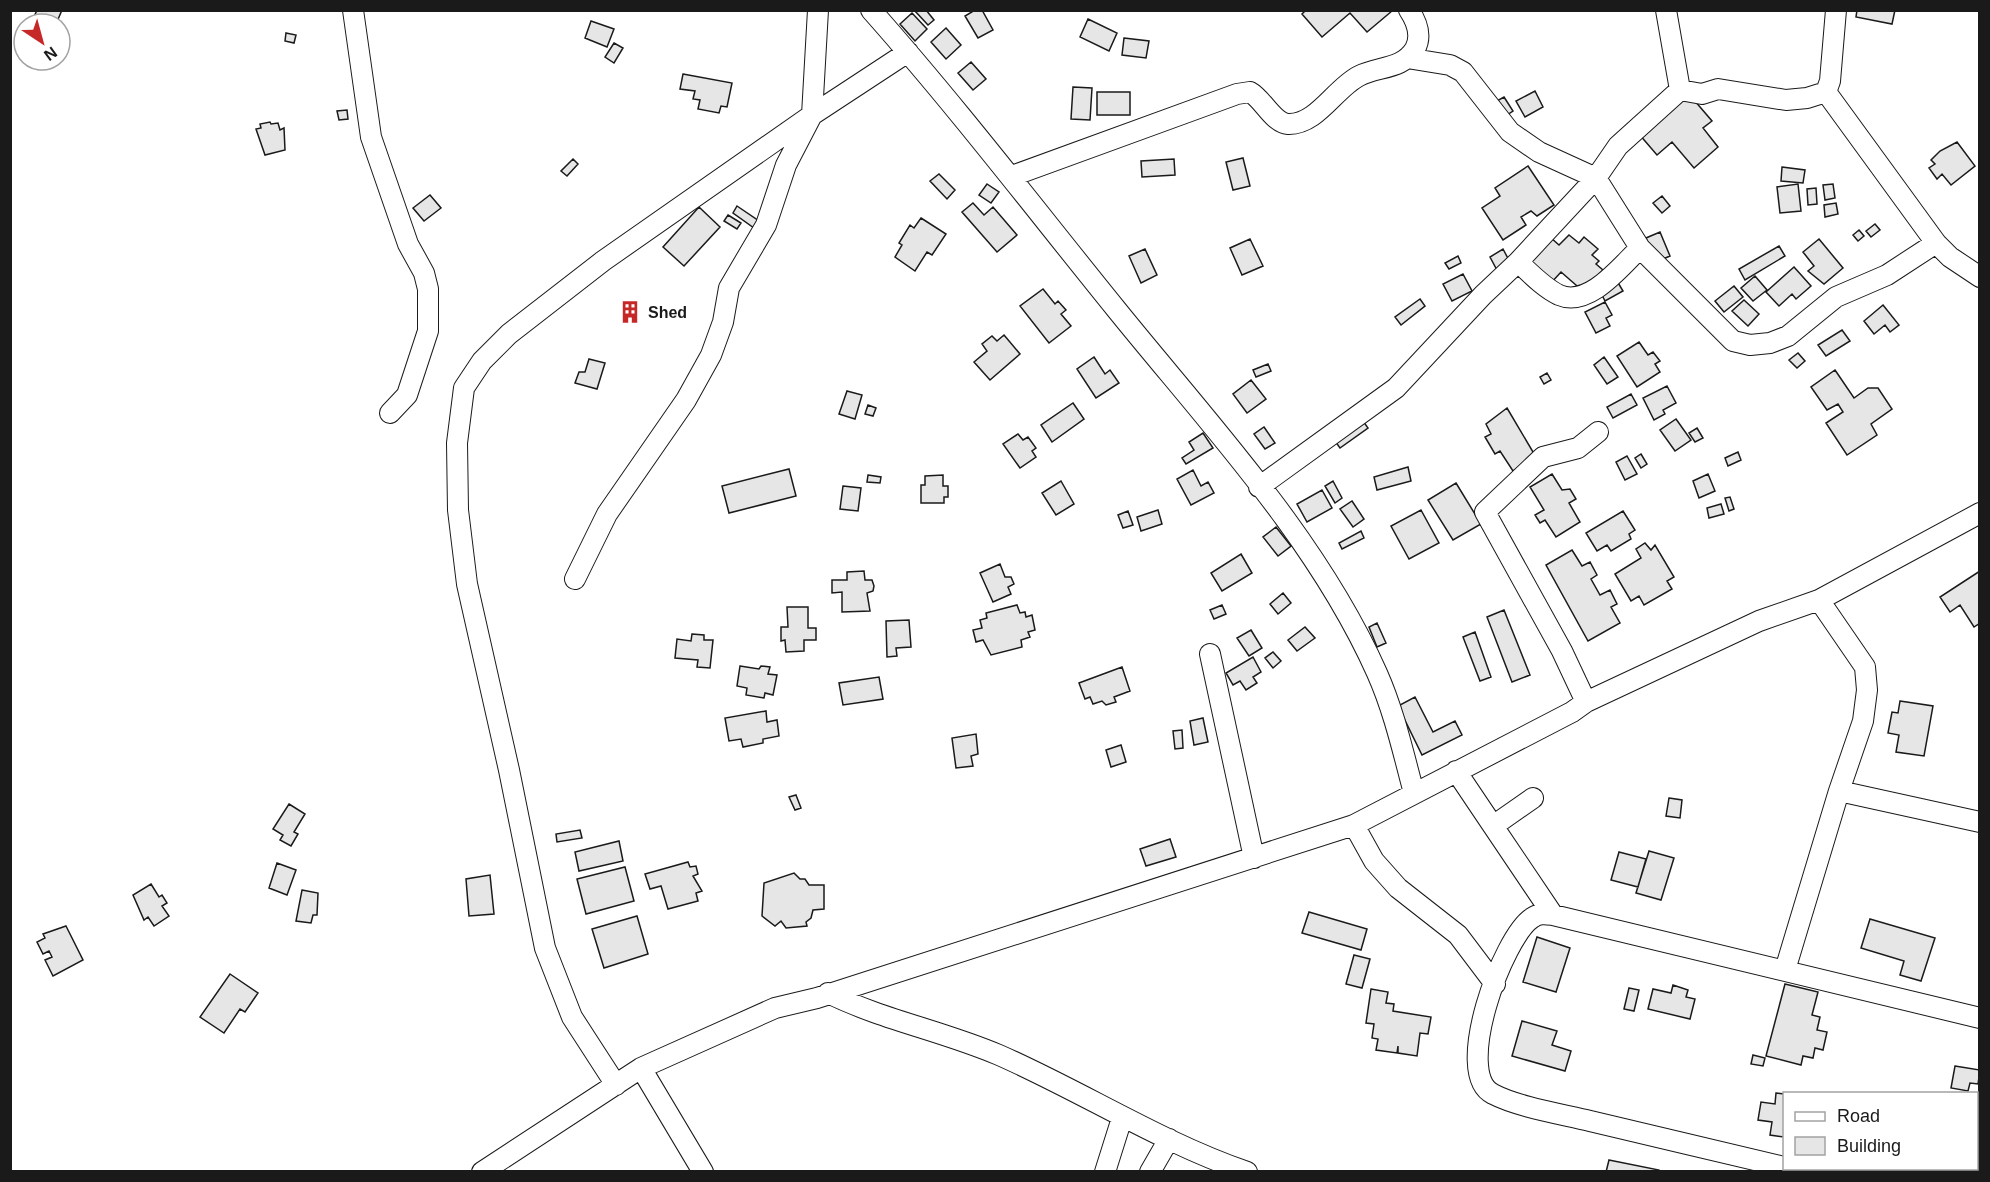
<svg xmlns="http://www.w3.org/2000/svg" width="1990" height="1182" viewBox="0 0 1990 1182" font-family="Arial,sans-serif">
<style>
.building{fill:#e6e6e6;stroke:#1a1a1a;stroke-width:1.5}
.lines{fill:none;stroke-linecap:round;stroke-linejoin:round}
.minor-casing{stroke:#1a1a1a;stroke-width:22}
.minor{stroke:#fff;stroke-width:20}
.labels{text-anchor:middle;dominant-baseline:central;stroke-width:4.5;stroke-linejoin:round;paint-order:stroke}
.poi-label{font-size:16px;font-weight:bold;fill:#1a1a1a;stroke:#fff;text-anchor:start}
</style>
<rect width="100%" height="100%" fill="#fff"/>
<!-- building -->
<path class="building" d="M37 10H62L56 24H31Z
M926 10 934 20 928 25 915 11Z
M975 10H982L993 30 978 38 965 16Z
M1306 10H1392V11L1367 32 1350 13 1322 37 1302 14Z
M1857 10H1895L1892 24 1856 17Z
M912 13 927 29 915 41 900 24Z
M1088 19 1117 33 1109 51 1080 37Z
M591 21 614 29 607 47 585 38Z
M946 28 961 45 946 59 931 42Z
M286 33 296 35 294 43 285 41Z
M1124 38 1149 41 1146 58 1122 55Z
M614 43 623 48 614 63 605 57Z
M971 62 986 79 973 90 958 73Z
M683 74 732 83 727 107 721 106 719 113 698 109 700 100 693 99 695 91 680 89Z
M1073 87 1092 88 1090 120 1071 119Z
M1535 91 1543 107 1525 117 1516 101Z
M1097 92H1130V115H1097Z
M1688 93 1712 121 1703 128 1718 147 1694 168 1672 142 1657 155 1639 134Z
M1504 97 1513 111 1504 117 1495 102Z
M347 110 348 119 339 120 337 111Z
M270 122 271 124 278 123 280 130 284 128 285 150 265 155 256 129 261 128 260 124Z
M1957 142 1975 166 1951 185 1942 174 1937 179 1929 168 1935 164 1931 160 1940 151Z
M1243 158 1250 186 1233 190 1226 162Z
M573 159 578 164 567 176 561 171Z
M1174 159 1175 175 1142 177 1141 161Z
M1528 166 1554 205 1537 216 1531 211 1521 217 1526 225 1503 240 1482 208 1500 196 1495 188Z
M1782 167 1805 170 1803 183 1781 181Z
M939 174 955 190 947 199 930 181Z
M987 184 999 192 991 203 979 195Z
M1798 184 1801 211 1780 213 1777 187Z
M1833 184 1835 198 1825 200 1823 185Z
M1816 188 1817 204 1808 205 1807 189Z
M430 195 441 208 424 221 413 208Z
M1662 196 1670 206 1662 213 1653 203Z
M973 203 984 215 993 207 1017 235 997 252 962 212Z
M1836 203 1838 214 1825 217 1824 205Z
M737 206 759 221 754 228 733 213Z
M699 207 720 227 684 266 663 247Z
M728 215 741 223 737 229 724 221Z
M921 218 946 234 932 255 927 252 915 271 895 257 902 245 899 243 910 225 914 228Z
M1875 224 1880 230 1871 237 1866 231Z
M1859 230 1864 236 1858 241 1853 235Z
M1660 232 1670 256 1656 262 1646 238Z
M1569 235 1579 243 1584 237 1598 249 1592 255 1599 261 1596 264 1603 270 1584 292 1561 272 1551 283 1527 262 1550 237 1559 245Z
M1250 239 1263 266 1242 275 1230 248Z
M1819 239 1843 268 1824 284 1808 271 1814 266 1803 252Z
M1779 246 1785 256 1745 280 1739 269Z
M1145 249 1157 275 1141 283 1129 256Z
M1503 249 1511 264 1498 272 1490 257Z
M1458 256 1461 263 1449 269 1445 263Z
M1794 267 1811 286 1796 299 1792 294 1779 306 1766 292Z
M1463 274 1472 291 1452 301 1443 284Z
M1755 276 1767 290 1753 301 1741 288Z
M1617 281 1623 291 1605 301 1600 291Z
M1734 286 1743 297 1724 312 1715 301Z
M1043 289 1055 304 1058 301 1066 310 1061 314 1071 326 1049 343 1020 306Z
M1420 299 1425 306 1401 325 1395 317Z
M1744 300 1759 314 1748 326 1732 311Z
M1605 302 1612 315 1606 318 1610 326 1596 333 1585 312Z
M629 304 637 312 630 319 622 311Z
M1883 305 1899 325 1890 332 1885 325 1874 334 1864 321Z
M1842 330 1850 341 1826 356 1818 345Z
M1004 335 1020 354 990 380 974 362 987 351 982 344 992 336 997 341Z
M1639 342 1648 355 1653 352 1660 361 1655 364 1660 372 1637 387 1617 356Z
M1798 353 1805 361 1797 368 1789 360Z
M1094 357 1105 374 1110 370 1119 383 1096 398 1077 369Z
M1604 357 1618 377 1607 384 1594 365Z
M589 359 605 363 597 389 575 383 579 372H585Z
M1268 364 1271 371 1256 377 1253 370Z
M1835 370 1854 398 1868 388H1878L1892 409 1871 424 1877 435 1847 455 1826 423 1843 412 1838 404 1827 410 1811 387Z
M1547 373 1551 380 1544 384 1540 377Z
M1251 380 1266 399 1247 413 1233 394Z
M1667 386 1676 403 1663 410 1665 414 1654 420 1643 398Z
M847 391 862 395 855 419 839 414Z
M1631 394 1637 405 1613 418 1607 407Z
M1073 403 1084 419 1052 442 1041 425Z
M868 405 876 408 873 416 865 414Z
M1507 408 1536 457 1513 471 1500 451 1495 454 1485 437 1491 434 1486 424Z
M1676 419 1691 440 1675 451 1660 430Z
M1363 421 1368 428 1340 448 1335 441Z
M1264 427 1275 443 1265 449 1254 434Z
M1697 428 1703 438 1695 442 1689 433Z
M1203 433 1213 448 1186 464 1182 458 1194 450 1189 442Z
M1018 434 1023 440 1028 437 1036 448 1032 451 1036 457 1020 468 1003 444Z
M1738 452 1741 460 1728 466 1725 458Z
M1641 454 1647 464 1641 468 1635 458Z
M1627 456 1637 474 1625 480 1616 462Z
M1408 467 1411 481 1377 490 1374 477Z
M789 469 796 496 729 513 722 486Z
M1193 470 1201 486 1208 482 1214 493 1191 505 1177 479Z
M1552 474 1562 490 1570 489 1576 499 1569 503 1580 522 1556 537 1545 520 1540 523 1535 515 1544 510 1530 487Z
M1708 474 1715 491 1699 498 1693 481Z
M868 475 881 477 880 483 867 482Z
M943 475V486H948V497H944V503H921V485H925V476Z
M1061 481 1074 504 1056 515 1042 493Z
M1333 481 1342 498 1335 503 1325 486Z
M1456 483 1481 524 1453 540 1428 500Z
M843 486 861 488 858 511 840 509Z
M1322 490 1332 508 1307 522 1297 504Z
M1730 497 1734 509 1729 511 1725 498Z
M1352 501 1364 519 1353 527 1340 509Z
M1721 504 1724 514 1709 518 1707 508Z
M1158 510 1162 524 1141 531 1137 517Z
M1421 510 1439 543 1409 559 1391 526Z
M1128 511 1133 525 1123 528 1118 515Z
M1623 511 1635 530 1629 534 1631 539 1611 551 1607 545 1597 551 1586 533Z
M1276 527 1291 546 1278 556 1263 537Z
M1361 531 1364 538 1342 549 1339 543Z
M1645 543 1651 550 1655 545 1674 577 1667 581 1672 589 1644 605 1639 596 1631 601 1615 574 1641 558 1636 549Z
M1572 550 1582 566 1590 562 1597 575 1591 579 1600 595 1610 590 1617 604 1611 607 1620 623 1588 641 1546 565Z
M1241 554 1252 573 1222 591 1211 573Z
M1000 564 1005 577H1011L1014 584 1008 587 1011 594 993 602 980 573Z
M864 571 865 580H872L874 586 873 591 867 593 870 611 842 612V592L832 593V580H847V572Z
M1980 571V623L1974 627 1960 605 1950 612 1940 597Z
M1283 593 1291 603 1278 614 1270 604Z
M1017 605 1020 613 1025 612 1026 617 1032 615 1035 630 1028 632 1030 637 1021 640 1022 647 991 655 983 640 976 642 973 630 982 628 980 620 987 618 986 613Z
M1222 605 1226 614 1214 619 1210 610Z
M787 607H808V628H816V640H804V651L786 652 785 640 781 641V627H788Z
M1504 610 1530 675 1512 682 1487 617Z
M909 620 911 647 896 648 897 656 887 657 886 621Z
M1377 623 1386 643 1377 647 1369 627Z
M1305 627 1315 638 1297 651 1288 640Z
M1251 630 1262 648 1249 656 1237 638Z
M1475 632 1491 677 1480 681 1463 637Z
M692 634 704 635V640H713L710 668 697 667 698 660 675 658 677 639 691 641Z
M1273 652 1281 661 1273 668 1265 658Z
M1253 657 1261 672 1253 677 1257 683 1246 690 1240 681 1233 685 1226 673Z
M740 666 759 669 761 666 770 667 768 674 777 675 773 695 765 693 764 698 746 695 747 688 737 686Z
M1122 667 1130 691 1114 697 1116 702 1106 705 1102 701 1093 704 1090 697 1085 699 1079 683Z
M879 677 883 699 843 705 839 683Z
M1415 697 1433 732 1455 721 1462 735 1422 755 1398 706Z
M1900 701 1933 706 1924 756 1896 752 1899 735 1888 733 1892 712 1898 713Z
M766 711 767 722 777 720 779 736 763 739V743L743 747 741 739 729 741 725 718Z
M1203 718 1208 742 1194 745 1190 721Z
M1182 730 1183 748 1175 749 1173 731Z
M976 734 978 754 971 756 973 766 956 768 952 738Z
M1121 745 1126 762 1111 767 1106 750Z
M796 795 801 808 795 810 789 797Z
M1669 798 1682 800 1680 818 1666 816Z
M289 804 305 814 294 832 298 834 291 846 280 840 283 835 273 829Z
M580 830 582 838 557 842 556 834Z
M1170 839 1176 857 1146 866 1140 849Z
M619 841 623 861 579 871 575 852Z
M1649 851 1674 858 1661 900 1636 893Z
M1619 852 1646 859 1638 887 1611 880Z
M688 862 690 867 696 866 698 874 693 876 702 891 696 893 698 901 668 909 661 886 650 889 645 874Z
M277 863 296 870 287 895 269 888Z
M625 867 634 901 586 914 577 879Z
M794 873 800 879H805L809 885H824V909L813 910 811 918 806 922 807 926 786 928 781 921 775 926 762 916 764 883Z
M490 875 494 914 469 916 466 879Z
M151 884 159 897 162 895 167 903 162 906 169 916 154 926 148 917 144 920 133 895Z
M302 890 318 893 317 915H313L311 923 296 921Z
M1309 912 1367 929 1361 950 1302 933Z
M637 916 648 954 604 968 592 929Z
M1870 919 1935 938 1921 981 1900 975 1904 961 1861 948Z
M66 926 83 960 53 976 45 960 52 957 49 951 43 954 37 942 45 938 43 934Z
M1537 937 1570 948 1556 992 1523 982Z
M1354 955 1370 959 1362 988 1346 984Z
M230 974 258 993 245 1012 240 1009 224 1033 200 1017Z
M1785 984 1818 992 1812 1015 1820 1017 1817 1030 1827 1032 1823 1050 1815 1048 1813 1058 1803 1056 1801 1065 1766 1056Z
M1673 985 1688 990 1686 997 1695 999 1690 1019 1648 1009 1653 989 1671 993Z
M1629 988 1639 990 1634 1011 1624 1009Z
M1371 989 1388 992 1386 1003 1394 1004 1393 1011 1431 1017 1428 1034 1420 1033 1417 1056 1398 1053V1046L1397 1053 1376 1050 1378 1039 1372 1038 1374 1024 1366 1023Z
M1522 1021 1557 1031 1552 1045 1571 1051 1565 1071 1512 1056Z
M1753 1055 1765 1058 1763 1066 1751 1064Z
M1955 1066 1980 1070 1978 1084 1970 1083 1968 1091 1951 1088Z
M1776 1093 1784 1094V1137L1770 1135 1772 1122 1758 1120 1761 1102 1775 1104Z
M1980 1135V1168L1976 1167V1138Z
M1609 1160 1659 1170V1172H1606Z"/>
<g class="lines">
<!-- minor casing -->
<g class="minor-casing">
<path id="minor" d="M353 10 371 137 408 244 424 273 428 289V331L407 395 390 413
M871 10C957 107 1035 209 1116 309 1208 423 1317 538 1377 673 1394 711 1403 752 1414 793
M1666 10 1680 90
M1836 10 1830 81 1826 92 1936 243 1950 257 1980 277
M1407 58 1450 65 1463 72 1510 132 1539 152 1596 178 1618 146 1680 90 1702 94 1718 89 1786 100 1807 98 1826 92
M1012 176 1237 94 1250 92C1263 99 1273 123 1288 124 1317 125 1335 88 1359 76 1378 66 1402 70 1415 49 1422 36 1417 22 1409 10
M1518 262C1530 273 1544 288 1559 295 1589 308 1621 266 1640 248L1733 341 1750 345 1770 343 1788 336 1836 297 1887 275 1936 243
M1259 487 1396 388 1483 295 1518 262 1596 178 1640 248
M575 579 607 514 686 400 711 355 723 322 729 288 766 225 786 165 812 115 818 10
M1210 654 1254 858
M1586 702 1562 651 1485 512 1543 457 1578 448 1598 432
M1456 771 1493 826 1533 798
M1839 791 1980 822
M1354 825 1374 861 1398 888 1458 935 1495 984
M1493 826 1553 915
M1785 970 1839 791 1863 721 1867 690 1865 667 1819 600
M828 993C883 1020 943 1031 999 1055 1083 1092 1160 1142 1247 1172
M641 1068 703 1172
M616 1085 572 1017 545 948 509 770 467 584 458 510 457 443 464 388 482 361 509 334 603 261 812 115 908 52
M1784 1167C1719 1152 1655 1136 1590 1121 1561 1114 1518 1107 1493 1094 1452 1074 1503 937 1532 918 1539 913 1545 914 1553 915L1980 1018
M1789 1168 1802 1172
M482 1172 641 1068 775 1008 817 998 1354 825 1572 712 1586 702 1759 621 1819 600 1980 513
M1105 1172 1122 1118
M1150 1172 1169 1139"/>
</g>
<!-- minor -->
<use href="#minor" class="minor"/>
</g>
<!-- icons -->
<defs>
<g id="building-bare" transform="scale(1.8)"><path d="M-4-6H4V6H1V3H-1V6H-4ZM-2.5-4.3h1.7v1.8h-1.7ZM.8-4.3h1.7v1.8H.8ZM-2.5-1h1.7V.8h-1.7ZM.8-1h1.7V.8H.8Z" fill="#c62828" stroke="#fff" stroke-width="2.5" paint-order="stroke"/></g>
</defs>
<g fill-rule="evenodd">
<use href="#building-bare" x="630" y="312"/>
</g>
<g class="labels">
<!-- poi labels -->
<g class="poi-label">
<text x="648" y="312">Shed</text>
</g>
</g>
<!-- border -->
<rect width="1990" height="1182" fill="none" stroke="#1a1a1a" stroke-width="24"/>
<!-- legend -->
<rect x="1783" y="1092" width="195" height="78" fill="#ffffff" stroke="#a3a3a3" stroke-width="1.5"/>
<rect x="1795" y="1112" width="30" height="9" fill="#ffffff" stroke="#a3a3a3" stroke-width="1.5"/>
<text x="1837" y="1122" font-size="18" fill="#1a1a1a">Road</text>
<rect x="1795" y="1137" width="30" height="18" fill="#e6e6e6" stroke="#a3a3a3" stroke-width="1.5"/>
<text x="1837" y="1152" font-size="18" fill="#1a1a1a">Building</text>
<!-- north arrow -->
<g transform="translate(42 42) rotate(144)"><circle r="28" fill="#ffffff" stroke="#a3a3a3" stroke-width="1.5"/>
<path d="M0-4.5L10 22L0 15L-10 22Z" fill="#c62828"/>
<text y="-9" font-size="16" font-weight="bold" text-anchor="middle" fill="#1a1a1a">N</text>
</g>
</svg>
